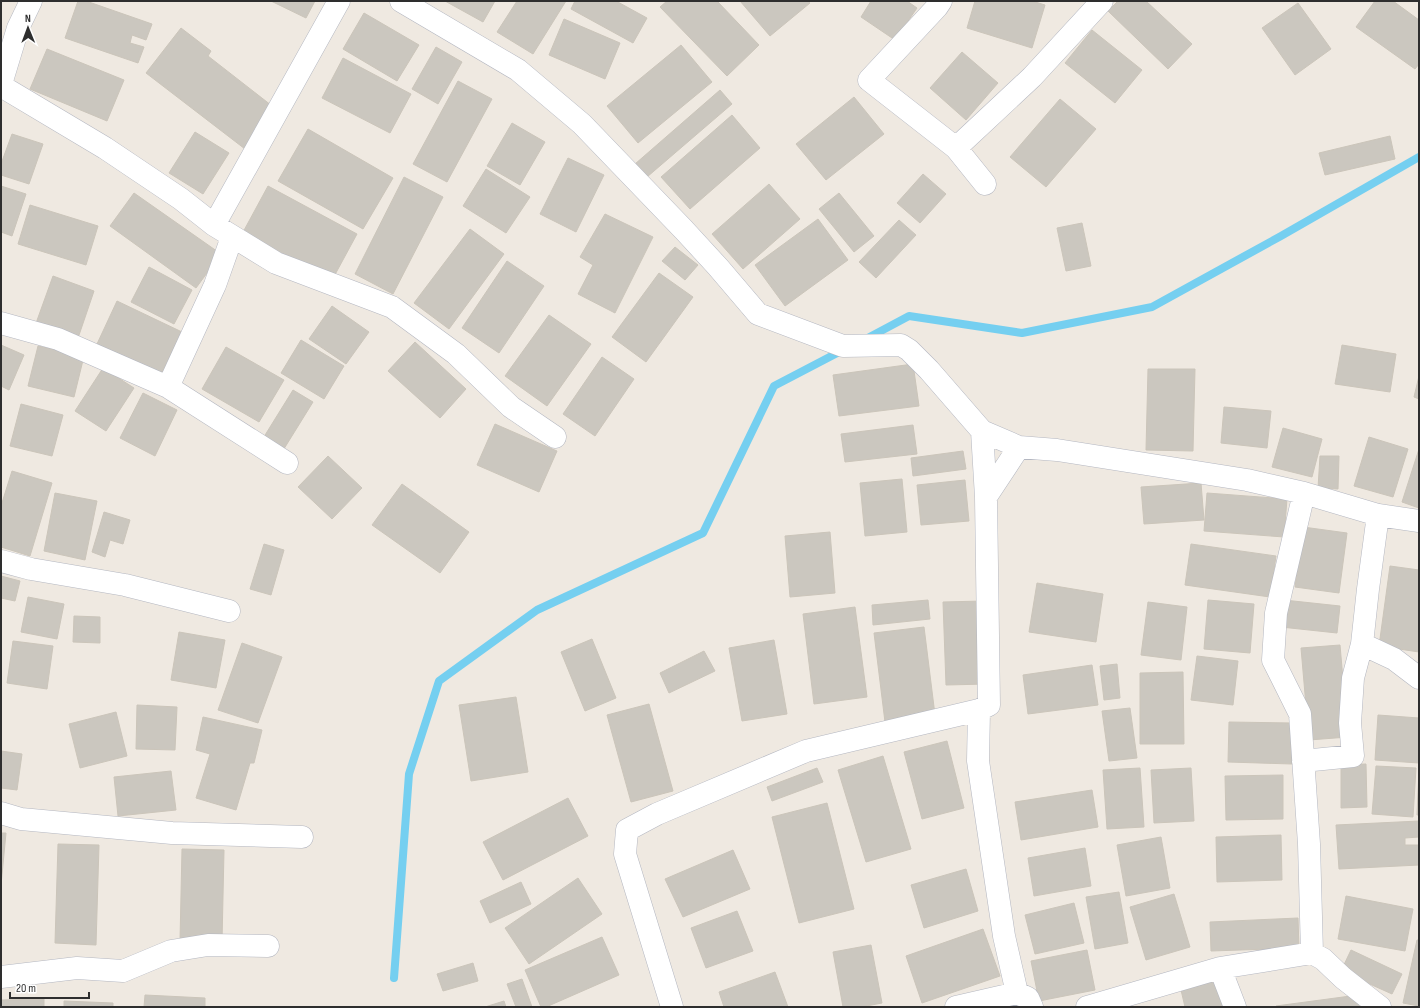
<svg xmlns="http://www.w3.org/2000/svg" width="1420" height="1008" viewBox="0 0 1420 1008" font-family="'Sofia Sans Condensed',sans-serif">
<style>
.lines{fill:none;stroke-linecap:round;stroke-linejoin:round}
.stream{stroke:#75cff0;stroke-width:8}
.building{fill:#cbc7bf;stroke:#cbc5ba}
.minor-casing{stroke:#b4b7c1;stroke-width:23}
.minor{stroke:#fff;stroke-width:22}
</style>
<rect width="100%" height="100%" fill="#efe9e1"/>
<g class="lines">
<!-- stream -->
<path class="stream" d="M864 340 909 316 1022 333 1152 307 1281 236 1419 157
M394 978 409 774 439 681 537 610 703 533 774 386 843 350"/>
</g>
<!-- building -->
<path class="building" d="M78 1H86L152 24 146 40 132 35 130 43 144 47 138 63 65 38Z
M271 1H315L306 18Z
M445 1H495L483 22Z
M517 1H566L533 54 497 32Z
M575 1H616L647 18 633 43 571 9Z
M667 1H717L759 45 727 76 660 7Z
M740 1H808L810 3 770 36Z
M871 1H907L917 8 895 40 861 17Z
M975 1H1032L1045 5 1032 48 967 28Z
M1118 1H1146L1192 44 1168 69 1108 11Z
M1375 1H1393L1419 20V64L1415 69 1356 27Z
M1298 3 1331 49 1295 75 1262 28Z
M364 13 419 45 397 81 343 49Z
M564 19 620 43 605 79 549 55Z
M181 28 211 51 208 56 276 109 245 149 146 73Z
M1092 30 1142 70 1115 103 1065 63Z
M681 45 712 82 638 143 607 106Z
M436 47 462 62 438 104 412 89Z
M47 49 124 80 107 121 30 89Z
M962 52 998 83 966 120 930 88Z
M343 58 411 94 390 133 322 98Z
M458 81 492 99 447 182 413 164Z
M720 90 732 104 647 177 635 164Z
M854 97 884 134 826 180 796 144Z
M1060 99 1096 129 1046 187 1010 157Z
M732 115 760 148 690 209 661 177Z
M512 123 545 142 520 185 487 166Z
M308 129 393 178 363 229 278 181Z
M195 132 229 153 203 194 169 173Z
M12 134 43 144 29 184 1 175V164Z
M1390 136 1395 159 1325 175 1319 153Z
M568 158 604 175 576 232 540 214Z
M486 169 530 197 506 233 463 206Z
M923 174 946 194 920 223 897 203Z
M404 177 443 197 393 294 355 274Z
M769 184 800 219 743 269 712 234Z
M1 186 26 194 12 236 1 232Z
M268 186 357 234 331 282 242 234Z
M134 193 221 254 196 288 110 226Z
M839 193 874 236 854 252 819 209Z
M30 205 98 226 86 265 18 244Z
M605 214 653 237 615 313 578 294 593 265 580 257Z
M818 219 848 260 785 306 755 265Z
M899 220 916 235 876 278 859 262Z
M1082 223 1091 266 1066 271 1057 228Z
M470 229 504 254 449 329 414 303Z
M675 247 698 265 685 280 662 261Z
M507 261 544 286 499 353 462 328Z
M149 267 192 290 174 324 131 302Z
M659 273 693 297 646 362 612 337Z
M53 276 94 291 77 341 35 326Z
M117 301 182 332 161 374 97 344Z
M332 306 369 332 346 364 309 339Z
M549 315 591 344 547 406 505 376Z
M301 340 344 366 324 399 281 373Z
M415 342 466 389 440 418 388 371Z
M1 345 24 355 9 390 1 386Z
M1342 345 1396 354 1390 392 1335 384Z
M38 346 84 356 74 397 28 386Z
M226 347 284 380 259 422 202 389Z
M602 357 634 379 595 436 563 414Z
M913 364 919 406 839 416 833 375Z
M103 368 134 388 106 431 75 411Z
M1148 369H1195L1193 451 1146 450Z
M1419 376V399L1414 397Z
M293 390 313 402 282 452 262 440Z
M143 393 177 410 155 456 120 438Z
M21 404 63 415 52 456 10 446Z
M1224 407 1271 411 1267 448 1221 443Z
M495 424 557 451 539 492 477 465Z
M913 425 917 454 845 462 841 434Z
M1283 428 1322 439 1312 477 1272 467Z
M1369 437 1408 449 1393 497 1354 486Z
M1419 449V508L1402 502Z
M963 451 966 469 913 476 911 458Z
M328 456 362 488 332 519 298 487Z
M1320 456H1339L1338 489 1318 488Z
M12 471 52 483 30 556 1 547V506Z
M902 479 907 532 865 536 860 483Z
M965 480 969 521 921 525 917 485Z
M1201 483 1204 520 1144 524 1141 487Z
M402 484 469 532 440 573 372 525Z
M55 493 97 501 85 560 44 551Z
M1207 493 1287 499 1284 537 1204 531Z
M104 512 130 520 123 544 110 540 105 557 92 552Z
M1303 527 1347 533 1339 593 1295 587Z
M830 532 835 593 790 597 785 536Z
M264 544 284 550 271 595 250 589Z
M1191 544 1276 556 1270 597 1185 585Z
M1390 566 1419 570V652L1379 646Z
M1 576 20 581 15 601 1 598Z
M1037 583 1103 594 1096 642 1029 632Z
M28 597 64 604 57 639 21 632Z
M928 600 930 619 873 625 872 605Z
M1208 600 1254 604 1250 653 1204 649Z
M1284 600 1340 606 1337 633 1281 627Z
M983 601 986 684 946 685 943 602Z
M1148 602 1187 607 1181 660 1141 655Z
M855 607 867 697 814 704 803 614Z
M74 616 100 617V643L73 642Z
M924 627 935 715 885 722 874 633Z
M179 632 225 640 216 688 171 680Z
M592 639 616 698 585 711 561 652Z
M774 640 787 714 742 721 729 648Z
M13 641 53 646 47 689 7 683Z
M242 643 282 657 258 723 218 710Z
M1340 645 1348 737 1309 740 1301 648Z
M704 651 715 671 669 693 660 673Z
M1197 656 1238 661 1233 705 1191 700Z
M1117 664 1120 698 1104 700 1100 666Z
M1092 665 1098 705 1028 714 1023 675Z
M1183 672 1184 744H1140V673Z
M516 697 528 772 471 781 459 705Z
M649 704 673 791 631 802 607 715Z
M137 705 177 707 175 750 136 749Z
M1130 708 1137 758 1109 761 1102 711Z
M116 712 127 756 80 768 69 724Z
M1378 715 1419 718V763L1375 760Z
M203 717 262 730 254 763H250L236 810 196 798 210 754 196 750Z
M1229 722 1293 723 1292 764 1228 762Z
M947 741 964 808 922 819 904 752Z
M1 751 22 754 17 790 1 788Z
M883 756 911 849 866 862 838 770Z
M1366 764 1367 807 1341 808V765Z
M1376 766 1416 768 1413 817 1372 814Z
M817 768 823 782 772 801 767 787Z
M1140 768 1144 827 1107 829 1103 770Z
M1191 768 1194 821 1154 823 1151 770Z
M1419 770V815H1417Z
M171 771 176 810 118 816 114 777Z
M1283 775V819L1226 820 1225 776Z
M1092 790 1098 827 1021 840 1015 802Z
M568 798 588 836 503 880 483 842Z
M827 803 854 909 799 923 772 817Z
M1419 821V837L1405 838V845H1419V865L1339 869 1336 825Z
M1 833H6L1 885Z
M1281 835 1282 880 1217 882 1216 837Z
M1161 837 1170 888 1126 896 1117 845Z
M58 844 99 845 96 945 55 943Z
M1085 848 1091 886 1034 896 1028 858Z
M182 849 224 850 222 942 180 941Z
M733 850 750 889 683 917 665 879Z
M966 869 978 911 924 928 911 885Z
M578 878 602 914 529 964 505 928Z
M521 882 531 904 490 923 480 901Z
M1119 892 1128 943 1095 949 1086 897Z
M1174 894 1190 947 1146 960 1130 907Z
M1346 896 1413 909 1405 951 1338 939Z
M1074 903 1084 943 1035 954 1025 915Z
M737 911 753 951 706 968 691 928Z
M1298 918 1299 948 1211 951 1210 922Z
M983 929 1000 976 922 1003 906 956Z
M602 937 619 975 546 1007H541L525 970Z
M1417 940H1419V1006L1403 1003Z
M871 945 882 1003 861 1007H843L833 952Z
M1087 950 1095 990 1039 1001 1031 961Z
M1351 950 1402 974 1392 994 1341 971Z
M473 963 478 981 443 991 437 974Z
M775 972 788 1007H724L719 992Z
M522 979 532 1007H516L507 984Z
M1218 980 1225 1007H1185L1181 990Z
M145 995 205 998V1007H144Z
M1358 995 1359 1007H1276V1006Z
M44 999V1007H1V1000Z
M64 1001 113 1003V1007H64Z
M504 1001 506 1007H485Z"/>
<g class="lines">
<!-- minor casing -->
<g class="minor-casing">
<path id="minor" d="M401 1 518 70 582 124 684 230 718 267 758 314 843 346 901 345 909 350 929 370 982 431 1019 447 1057 450 1247 480 1304 493 1378 515 1419 521
M941 1 937 7 869 80 956 148 985 184
M1 84 18 28 31 1
M1 86 105 148 181 199 214 225 276 263 392 307 456 354 511 407 555 437
M956 148 1032 77 1102 1
M214 225 339 1
M1 323 58 339 168 387 287 463
M168 387 215 285 232 237
M1304 493 1276 613 1273 660 1300 714 1309 844 1312 953
M986 497 1019 447
M1 561 31 569 125 585 229 611
M1362 644 1394 659 1419 678
M979 710 978 761 1004 936 1017 993
M1303 761 1353 756 1350 723 1353 678 1362 644 1368 589 1378 515
M1 813 21 819 172 833 302 837
M1220 968 1235 1007
M1 977 77 968 123 971 171 951 208 945 268 946
M672 1007 625 854 627 830 657 814 806 751 979 710 989 705 986 497 982 431
M956 1007 1017 993 1028 998 1032 1007
M1087 1007 1220 968 1312 953 1323 959 1343 978 1380 1007"/>
</g>
<!-- minor -->
<use href="#minor" class="minor"/>
</g>
<!-- border -->
<rect width="1420" height="1008" fill="none" stroke="#2e2e2e" stroke-width="4"/>
<!-- north arrow -->
<g transform="translate(28 28) rotate(359)" stroke="#ffffff" stroke-width="3" paint-order="stroke">
<path d="M0-3L7 15L0 10L-7 15Z" fill="#2e2e2e"/>
<text y="-6" font-size="11" font-weight="bold" text-anchor="middle" fill="#2e2e2e">N</text>
</g>
<!-- scale -->
<path d="M10 992v6h79v-6" fill="none" stroke="#2e2e2e" stroke-width="2"/>
<text x="16" y="992" font-size="12" fill="#2e2e2e" stroke="#ffffff" stroke-width="3" paint-order="stroke">20 m</text>
</svg>
